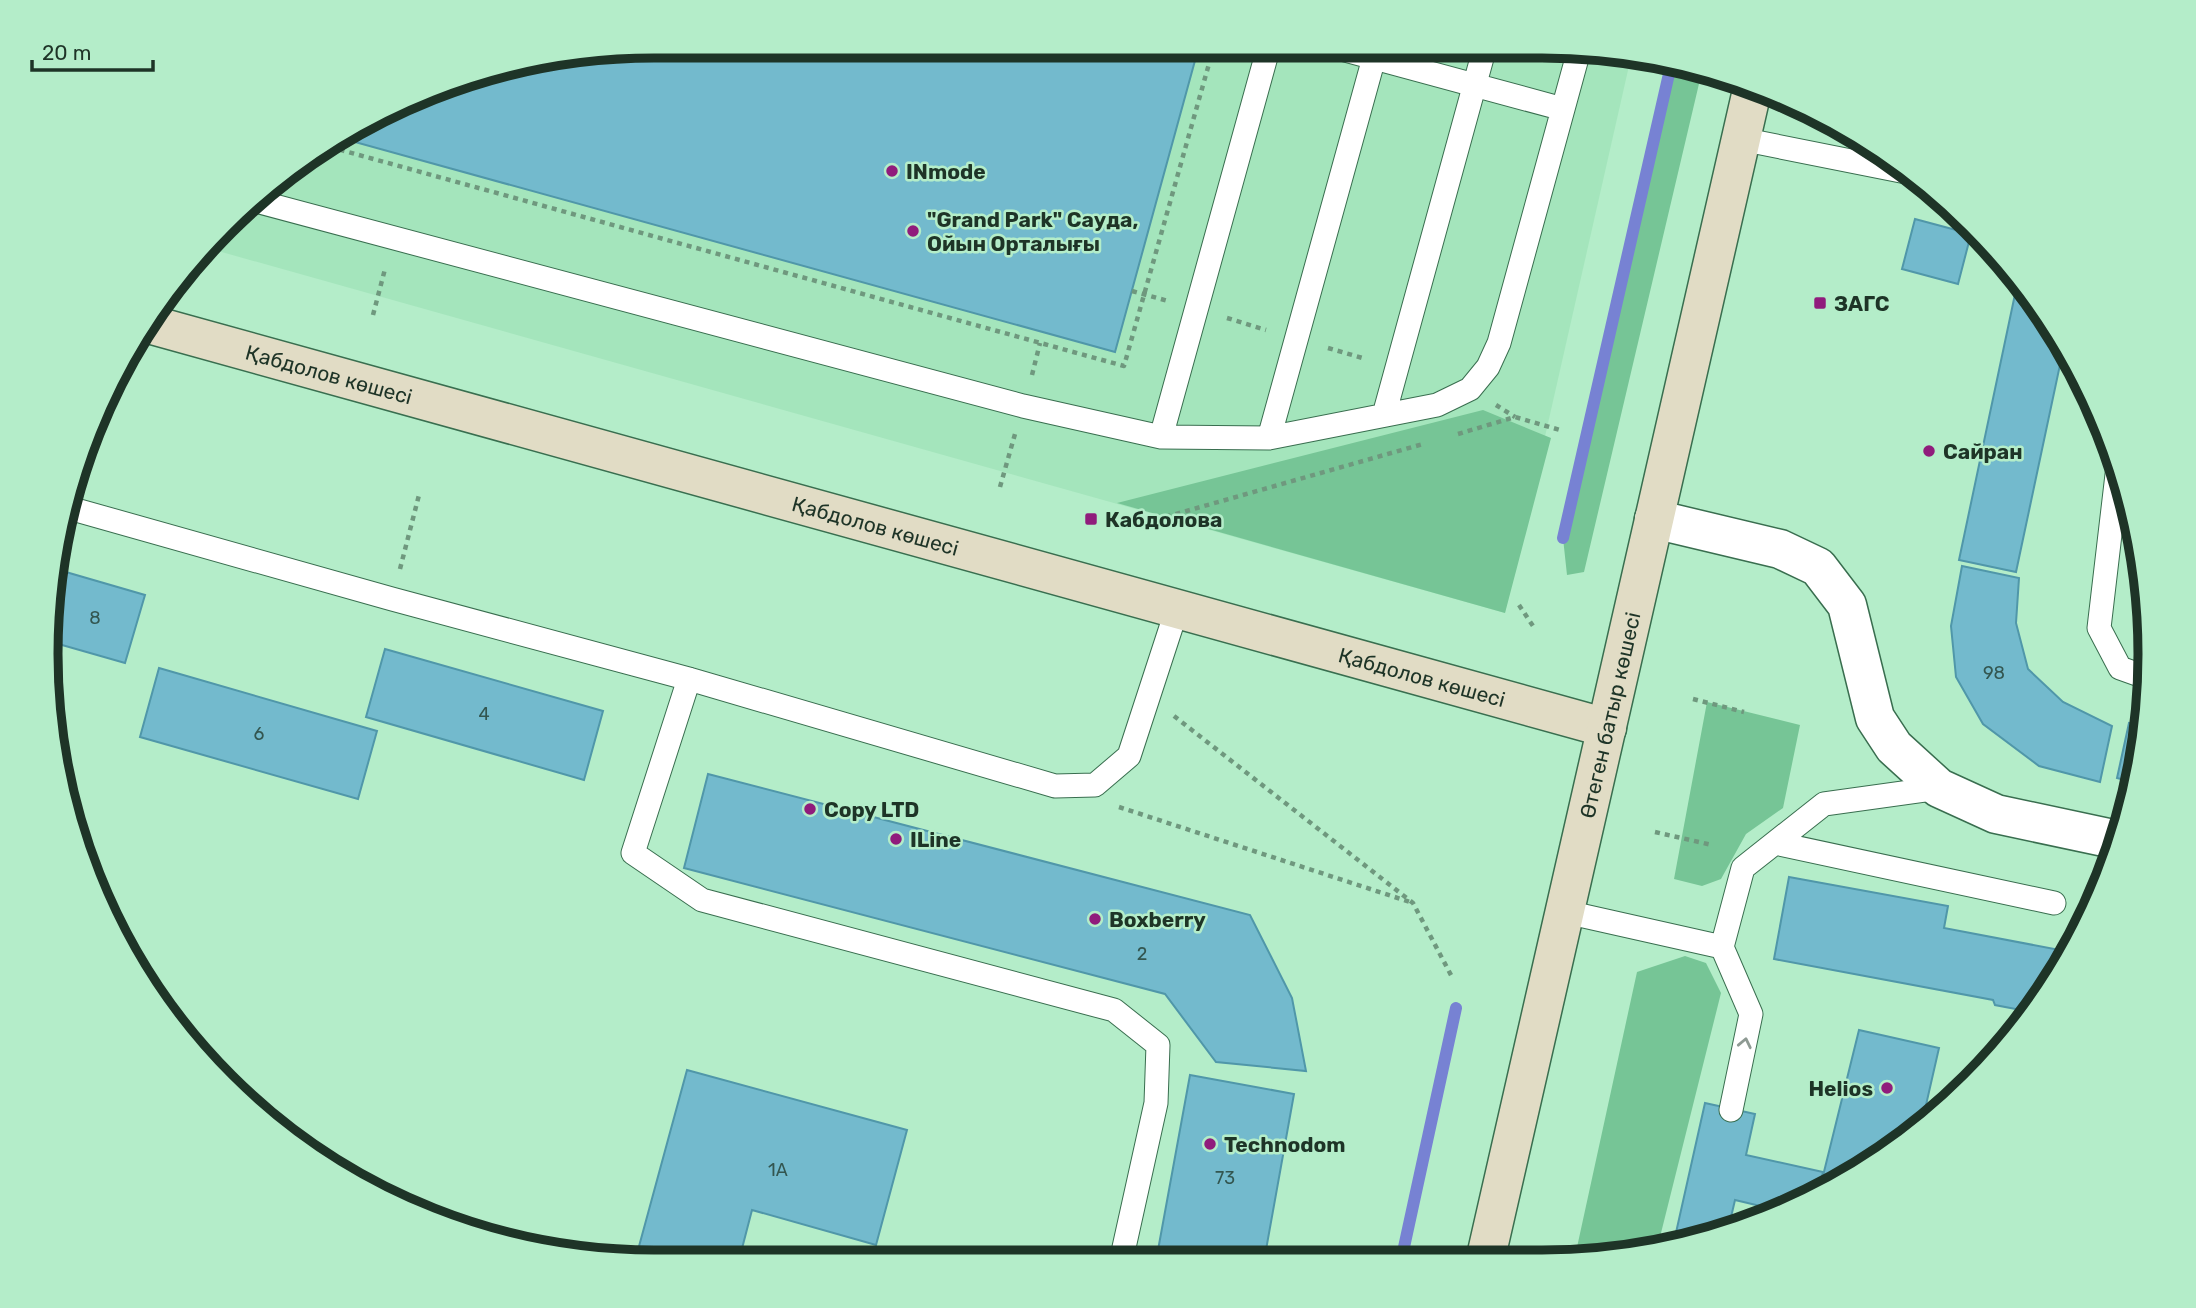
<svg xmlns="http://www.w3.org/2000/svg" width="2196" height="1308" viewBox="0 0 2196 1308" font-family="Rubik,sans-serif">
<style>
.built{fill:#a4e5bc}
.green{fill:#76c596}
.lines{fill:none;stroke-linecap:round;stroke-linejoin:round}
.stream{stroke:#7782d3;stroke-width:12}
.building{fill:#73bacd;stroke:#5097a9;stroke-width:2}
.lane-casing{stroke:#396e4f;stroke-width:25}
.street-casing{stroke:#396e4f;stroke-width:41}
.secondary-casing{stroke:#396e4f;stroke-width:41}
.path{stroke:#6f987e;stroke-width:4.5;stroke-dasharray:5 5;stroke-linecap:butt}
.lane{stroke:#fff;stroke-width:23}
.street{stroke:#fff;stroke-width:38}
.secondary{stroke:#e1dcc5;stroke-width:38}
.oneway{stroke:#8e9a93}
.poi-dot{fill:#901c7c;stroke:#b4edc9;stroke-width:2.5}
.labels{text-anchor:middle;dominant-baseline:central;stroke-width:5;stroke-linejoin:round;paint-order:stroke}
.number-label{font-size:18px;fill:#335650}
.poi-label{font-size:21px;font-weight:bold;fill:#1e3427;stroke:#b4edc9;text-anchor:start}
.street-label{font-size:21px;fill:#1e3427;stroke:#b4edc9}
.rim{fill:none;stroke:#1e3427;stroke-width:9}
</style>
<rect width="100%" height="100%" fill="#b4edc9"/>
<!-- built -->
<path class="built" d="M654 46 1582 47 1631 57 1505 613 211 249 284 171 459 78Z"/>
<!-- green -->
<path class="green" d="M1672 65 1702 71 1584 572 1567 575 1563 538Z
M1483 410 1551 438 1505 613 1117 503Z
M1707 702 1800 725 1783 808 1746 834 1721 879 1702 886 1674 879Z
M1685 956 1706 963 1721 993 1657 1249 1574 1261 1637 972Z"/>
<g class="lines">
<!-- stream -->
<path class="stream" d="M1563 538 1671 65
M1401 1261 1456 1008"/>
</g>
<!-- building -->
<path class="building" d="M654 46H1199L1115 352 344 139 459 78Z
M1915 219 1971 234 1958 284 1902 269Z
M2018 280 2048 316 2064 346 2016 572 1959 560Z
M1962 566 2019 578 2016 623 2028 669 2063 702 2112 726 2100 782 2039 766 1983 724 1956 677 1951 626Z
M59 570 145 595 125 663 48 641Z
M385 649 603 711 584 780 366 717Z
M159 668 377 731 358 799 140 737Z
M2129 723 2143 726 2139 773 2136 783 2117 778Z
M708 774 1250 915 1292 998 1306 1071 1216 1062 1165 994 684 868Z
M1789 877 1948 906 1944 928 2070 952 2048 992 2031 1012 1995 1005 1993 1000 1774 959Z
M1859 1030 1939 1048 1921 1127 1846 1181 1819 1192Z
M687 1070 907 1130 876 1245 752 1210 739 1260 711 1253 709 1261H635Z
M1190 1075 1294 1094 1264 1261H1156Z
M1705 1103 1755 1114 1746 1155 1823 1172 1818 1193 1777 1210 1735 1200 1728 1230 1700 1242 1673 1246Z"/>
<g class="lines">
<!-- lane casing -->
<g class="lane-casing">
<path id="lane" d="M1330 46 1563 109
M1741 139 1911 173
M256 201 1023 406 1161 437 1269 438 1437 405 1470 389 1488 367 1499 343 1580 47
M1384 415 1485 47
M1161 437 1269 46
M1269 438 1377 47
M2118 466 2099 628 2120 668 2148 678
M69 508 392 599 689 679 1055 786 1095 785 1129 756 1177 609
M689 679 633 853 702 900 1114 1010 1158 1045 1156 1103 1121 1261
M1775 843 2054 903
M1566 912 1722 947
M1731 1110 1751 1014 1722 947 1743 868 1824 804 1939 788"/>
</g>
<!-- street casing -->
<g class="street-casing">
<path id="street" d="M1654 519 1780 549 1818 567 1847 605 1875 718 1894 747 1939 788 1996 814 2118 840"/>
</g>
<!-- secondary casing -->
<g class="secondary-casing">
<g id="secondary">
<path id="s1" d="M145 323 1607 728"/>
<path id="s2" d="M1485 1261 1753 86"/>
</g>
</g>
<!-- path -->
<path class="path" d="M330 147 1124 366 1214 46
M1132 291 1168 301
M373 315 385 269
M1227 318 1266 330
M1328 348 1366 359
M1032 375 1040 343
M1496 405 1515 417
M1458 434 1515 417 1560 430
M1000 487 1015 434
M1137 525 1423 444
M400 569 419 495
M1519 605 1533 626
M1693 699 1744 712
M1174 716 1413 903 1452 977
M1119 807 1410 902
M1655 832 1712 845"/>
<!-- lane -->
<use href="#lane" class="lane"/>
<!-- street -->
<use href="#street" class="street"/>
<!-- secondary -->
<use href="#secondary" class="secondary"/>
</g>
<!-- one-way arrows -->
<defs><path id="oneway-chevron" d="M-2-3.5L2.5 0L-2 3.5" fill="none" stroke-width="1.6" stroke-linecap="round" stroke-linejoin="round" transform="scale(1.75)"/></defs>
<use class="oneway" href="#oneway-chevron" transform="translate(1745 1043) rotate(-78)"/>
<!-- markers -->
<g class="poi-dot">
<circle cx="892" cy="171" r="7"/>
<circle cx="913" cy="231" r="7"/>
<rect x="1813" y="296" width="14" height="14" rx="3.5"/>
<circle cx="1929" cy="451" r="7"/>
<rect x="1084" y="512" width="14" height="14" rx="3.5"/>
<circle cx="810" cy="809" r="7"/>
<circle cx="896" cy="839" r="7"/>
<circle cx="1095" cy="919" r="7"/>
<circle cx="1887" cy="1088" r="7"/>
<circle cx="1210" cy="1144" r="7"/>
</g>
<g class="labels">
<!-- number labels -->
<g class="number-label">
<text x="95" y="618">8</text>
<text x="1994" y="673">98</text>
<text x="484" y="714">4</text>
<text x="259" y="734">6</text>
<text x="1142" y="954">2</text>
<text x="778" y="1170">1А</text>
<text x="1225" y="1178">73</text>
</g>
<!-- poi labels -->
<g class="poi-label">
<text x="906" y="171">INmode</text>
<text x="927" y="219">"Grand Park" Сауда,<tspan x="927" dy="24">Ойын Орталығы</tspan></text>
<text x="1834" y="303">ЗАГС</text>
<text x="1943" y="451">Сайран</text>
<text x="1105" y="519">Кабдолова</text>
<text x="824" y="809">Copy LTD</text>
<text x="910" y="839">ILine</text>
<text x="1109" y="919">Boxberry</text>
<text x="1873" y="1088" text-anchor="end">Helios</text>
<text x="1224" y="1144">Technodom</text>
</g>
<!-- street labels -->
<g class="street-label">
<text stroke="none"><textPath href="#s1" startOffset="191">Қабдолов көшесі</textPath></text>
<text stroke="none"><textPath href="#s1" startOffset="758">Қабдолов көшесі</textPath></text>
<text stroke="none"><textPath href="#s1" startOffset="1325">Қабдолов көшесі</textPath></text>
<text stroke="none"><textPath href="#s2" startOffset="560">Өтеген батыр көшесі</textPath></text>
</g>
</g>
<!-- crop -->
<path d="M0 0H2196V1308H0ZM654 58H1542A596 596 0 0 1 2138 654V654A596 596 0 0 1 1542 1250H654A596 596 0 0 1 58 654V654A596 596 0 0 1 654 58Z" fill="#b4edc9" fill-rule="evenodd"/>
<path class="rim" d="M654 58H1542A596 596 0 0 1 2138 654V654A596 596 0 0 1 1542 1250H654A596 596 0 0 1 58 654V654A596 596 0 0 1 654 58Z"/>
<!-- scale -->
<path d="M32 60v10h121v-10" fill="none" stroke="#1e3427" stroke-width="3.5"/>
<text x="42" y="60" font-size="21" fill="#1e3427" stroke="#b4edc9" stroke-width="5" paint-order="stroke">20 m</text>
</svg>
